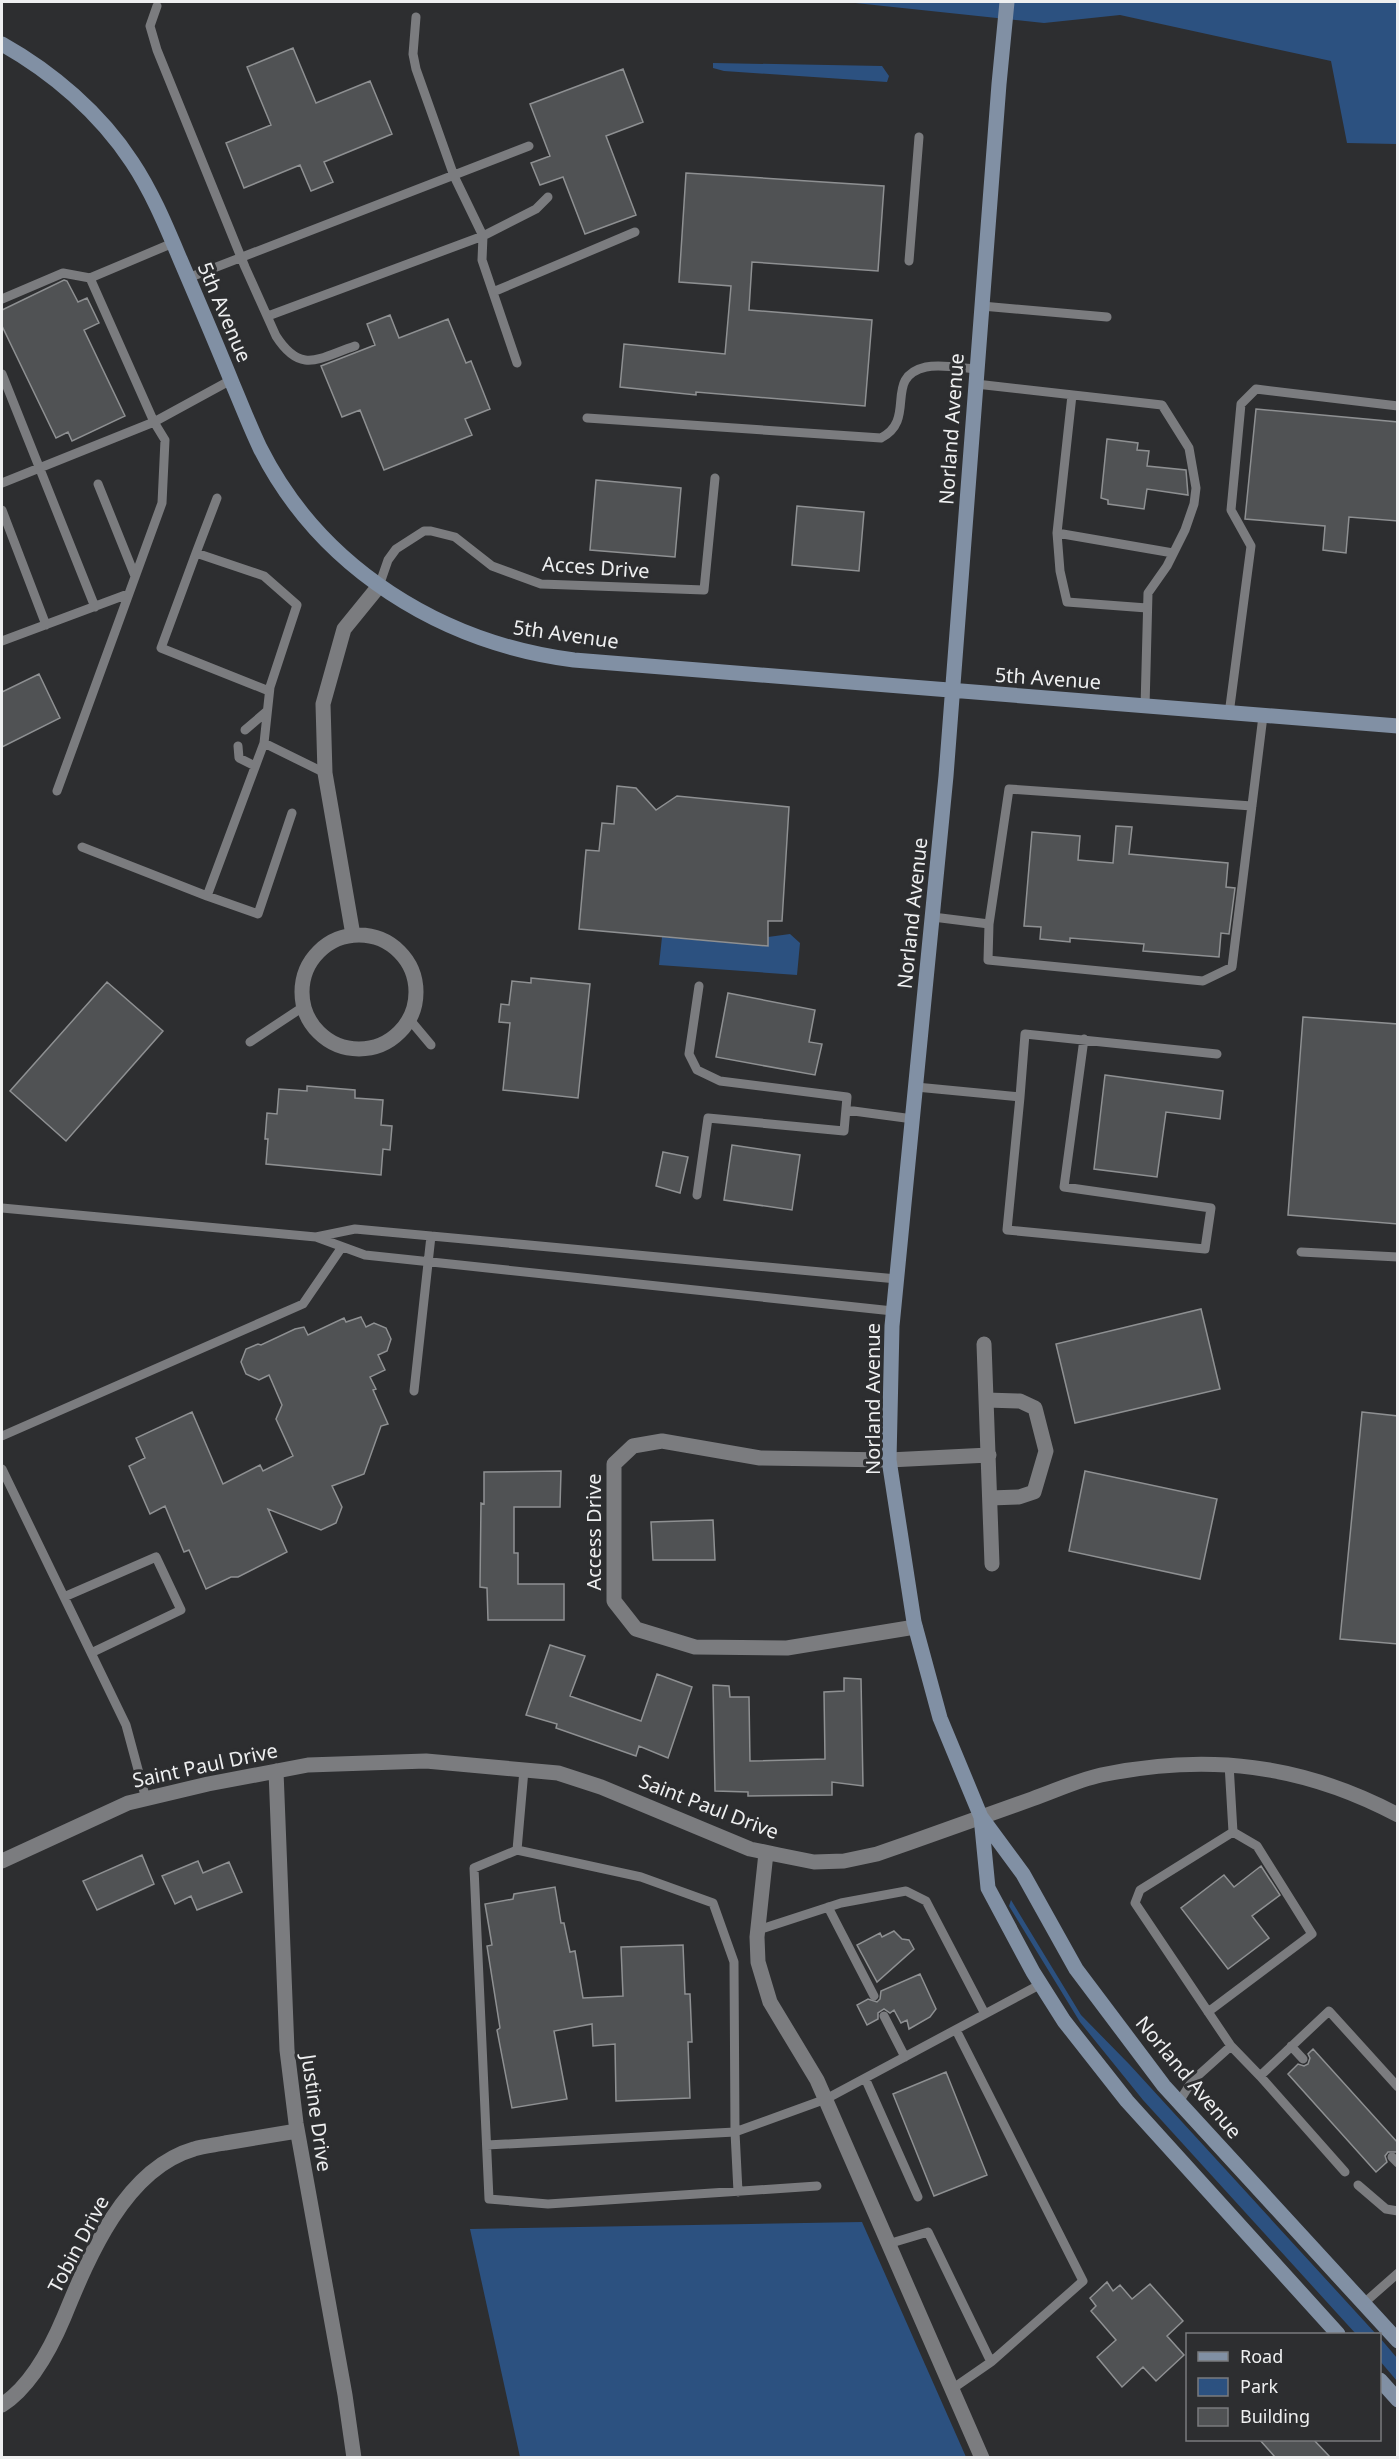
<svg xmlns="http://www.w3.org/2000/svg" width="1399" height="2459" viewBox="0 0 1399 2459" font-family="'Noto Sans',sans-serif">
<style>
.green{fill:#2c5180}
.building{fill:#505254;stroke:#8e9092;stroke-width:1.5}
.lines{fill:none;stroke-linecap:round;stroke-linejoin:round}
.lane{stroke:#7b7c7f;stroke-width:9}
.street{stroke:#7b7c7f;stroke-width:15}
.secondary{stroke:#8190a4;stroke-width:15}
.labels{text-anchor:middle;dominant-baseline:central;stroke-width:6;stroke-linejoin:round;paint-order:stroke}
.street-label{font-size:20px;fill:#eeeff0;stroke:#2d2e30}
</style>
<rect width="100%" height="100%" fill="#2d2e30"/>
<!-- green -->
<path class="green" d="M846 2H1397V144L1347 143 1331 61 1120 15 1044 23Z
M713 63 882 66 889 76 887 82 724 71 713 68Z
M790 934 800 943 797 975 659 965 662 937 767 946 768 937Z
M1011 1900 1081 2015 1129 2064 1376 2334H1356L1143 2100 1080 2022 1009 1906Z
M862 2222 966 2457H520L470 2229Z
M1380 2338 1397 2358V2381L1380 2361Z"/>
<!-- building -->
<path class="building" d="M293 48 316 103 370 81 392 134 324 162 333 182 311 191 300 165 244 188 226 143 271 125 247 67Z
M623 69 643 122 606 136 636 215 585 234 563 177 540 185 531 163 550 156 530 104Z
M686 173 884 186 878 271 752 262 749 310 872 320 865 406 696 392V395L620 387 624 344 725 354 731 286 679 282Z
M64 280 67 281 78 302 87 298 99 323 84 330 125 416 72 441 68 432 56 438 2 326V310Z
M390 315 399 338 448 319 466 363 471 361 490 409 465 419 472 435 384 470 360 410 342 417 321 366 375 345 367 324Z
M1256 409 1398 422V521L1349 517 1346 553 1323 550 1325 526 1245 519Z
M1107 439 1138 443 1137 450 1149 451 1147 466 1186 470 1188 495 1147 489 1144 509 1108 504V500L1101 498Z
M596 480 681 488 675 557 590 550Z
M797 506 864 512 859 571 792 565Z
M39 674 60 718 2 747V692Z
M617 786 636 788 656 810 677 796 789 807 782 921H768V946L579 929 586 850 599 851 602 823 614 824Z
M1116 826 1132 827 1129 854 1228 863 1226 887 1235 888 1229 934 1221 933 1219 957 1143 951 1144 944 1070 938V942L1040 939 1041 927 1024 926 1032 832 1080 836 1078 860 1113 863Z
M531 978 590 984 578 1098 503 1090 510 1023 499 1022 501 1004 509 1005 512 981 531 983Z
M107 982 163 1031 66 1141 10 1091Z
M728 993 815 1010 809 1042 822 1044 815 1075 716 1057Z
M1303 1017 1398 1024V1224L1288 1215Z
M1105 1075 1223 1091 1220 1119 1166 1112 1157 1177 1094 1169Z
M307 1086 355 1090V1098L383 1100 381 1125 392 1126 390 1150 383 1149 381 1175 266 1164 268 1139H265L267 1113 277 1114 279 1089 307 1091Z
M732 1145 800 1155 792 1210 724 1200Z
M663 1152 688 1157 680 1193 656 1186Z
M1201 1309 1220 1389 1075 1423 1056 1344Z
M361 1317 366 1327 374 1323 386 1328 391 1339 387 1351 378 1355 385 1370 370 1377 376 1389 373 1390 388 1424 381 1426 364 1474 332 1486 342 1507 336 1523 321 1530 268 1509 287 1552 238 1577H231L206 1589 189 1550 184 1552 165 1506 150 1514 129 1466 145 1458 136 1438 192 1412 223 1484 260 1465 263 1471 293 1456 276 1419 282 1405 269 1375 259 1380 246 1374 241 1362 246 1349 258 1344 261 1345 295 1329 304 1327 308 1335 344 1318 346 1322Z
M1362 1412 1398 1416V1644L1340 1639Z
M561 1471 560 1507H514V1553H518V1584H564V1620H488L487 1588 480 1587 481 1503 484 1504V1472Z
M1085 1471 1217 1499 1200 1579 1069 1551Z
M713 1520 715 1560H653L651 1522Z
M550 1645 585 1656 570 1696 641 1721 657 1674 692 1687 668 1758 639 1746 636 1756 556 1728 557 1724 526 1715Z
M844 1678 861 1679 863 1786 832 1782V1795L748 1796V1792L715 1791 713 1685 729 1686 730 1697H749L750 1761 825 1759 824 1692 844 1691Z
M142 1855 154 1884 97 1910 83 1881Z
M198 1861 203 1873 229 1862 242 1892 197 1910 191 1896 175 1904 162 1876Z
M1261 1866 1280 1895 1252 1916 1269 1938 1228 1969 1181 1908 1224 1875 1234 1887Z
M555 1887 561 1923H564L570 1952 575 1951 583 1998 623 1996 621 1947 683 1945 685 1994H690L692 2042H688L690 2098 616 2101 615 2044 593 2046 592 2024 554 2031 567 2099 512 2108 497 2030 500 2028 487 1946 492 1945 485 1904 513 1899 514 1894Z
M894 1931 902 1939 909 1940 914 1949 877 1982 857 1945 880 1933 882 1937Z
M920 1974 936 2009 930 2017 909 2029 907 2020 901 2023 894 2010 890 2013 884 2009 878 2013V2019L867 2025 857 2005 868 1999 877 2002 880 1999 881 1991Z
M1313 2049 1398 2143V2152H1388L1385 2156 1387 2162 1376 2172 1288 2074 1298 2064 1304 2066 1308 2064 1310 2058 1308 2054Z
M946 2072 987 2175 934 2196 893 2094Z
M1107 2282 1113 2291 1120 2285 1132 2299 1150 2284 1183 2321 1167 2336 1184 2355 1156 2381 1143 2367 1122 2387 1097 2357 1116 2340 1091 2311 1096 2306 1090 2298Z
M1259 2439H1313L1330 2457H1275Z"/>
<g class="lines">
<!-- lane -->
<path class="lane" d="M157 6 150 26 157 50 245 267 276 336C301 375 319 358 355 346
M416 17 413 54 416 69 454 176 483 236 482 260 517 363
M909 261 919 137
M188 278 529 146
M493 292 635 232
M2 299 63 273 90 278
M982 306 1107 317
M268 316 483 236 536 209 548 197
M2 374 95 607
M976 384 1162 405 1189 448 1196 488 1194 504 1185 530 1167 566 1148 593 1145 707
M1072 395 1057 533 1173 553
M587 418 881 438C918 419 882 377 926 367 941 364 961 368 977 369
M2 483 154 422 231 380
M98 484 135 576
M217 498 196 553 264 576 297 605 270 687 264 743 325 773
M2 510 46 625
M1057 533 1060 571 1067 602 1147 608
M196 553 161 648 269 691
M379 586 388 560 396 549 424 531H431L455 537 492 566 541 584 704 590 715 478
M2 641 128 594
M1229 714 1251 546 1231 510 1241 404 1256 389 1398 406
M245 730 266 712
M264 743 207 896 258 914 292 813
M238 746 239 758 255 766
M57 791 162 503 165 440 154 422 90 278 173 243
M1252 806 1009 789 989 924 988 960 1203 981 1232 967 1263 716
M82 847 207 896
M933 917 989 924
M410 1020 431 1045
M250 1042 303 1007
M916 1087 1020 1097 1007 1230 1205 1249 1211 1208 1064 1187 1084 1039
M1020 1097 1025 1034 1217 1054
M846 1110 913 1119
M697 1195 708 1118 844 1131 847 1097 720 1081 697 1070 689 1054 699 986
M2 1208 316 1237 365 1255 893 1311
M316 1237 355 1229 897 1279
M1301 1252 1398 1257
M414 1391 431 1236
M2 1436 303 1304 342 1247
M2 1469 126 1725 146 1799
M64 1597 156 1557 181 1610 91 1653
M524 1770 517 1850 474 1868 489 2199 548 2204 817 2186
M517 1850 641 1877 713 1903 734 1962 735 2132 826 2099 1041 1984
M828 1907 874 1996
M758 1930 841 1903 906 1891 926 1901 985 2014
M1208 2012 1312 1934 1257 1846 1233 1832
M884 2016 905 2057
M1231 2046 1260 2076 1329 2011 1398 2087
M1291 2046 1303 2059
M1260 2076 1345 2172
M865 2078 918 2197
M1179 2102 1192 2081 1231 2046 1135 1903 1140 1890 1233 1832 1229 1764
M487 2145 735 2132 738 2192
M1392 2157 1398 2163
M1358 2185 1386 2209 1398 2211
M888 2244 928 2232 991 2362 1083 2281 956 2030
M1363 2304 1398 2273
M952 2389 991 2362"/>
<!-- street -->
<path class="street" d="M353 935 325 773 323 704 344 629 379 586
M302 992a57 57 0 1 1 114 0a57 57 0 1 1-114 0Z
M984 1344 992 1564
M986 1400 1020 1401 1035 1408 1046 1451 1034 1492 1019 1497 990 1498
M915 1627 787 1648 695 1647 636 1629 614 1601V1464L633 1446 662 1441 760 1458 889 1460 989 1455
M276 1771 287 2050 296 2123 345 2395 354 2458
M766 1853 757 1937 758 1962 770 2002 817 2080 982 2458
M2 1861 128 1803 208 1784 308 1765 426 1761 558 1773 601 1787 750 1849 779 1855 814 1862 844 1861 877 1854C929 1836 981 1817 1032 1799 1055 1791 1078 1780 1101 1775 1208 1753 1302 1764 1398 1815
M2 2405C31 2386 51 2348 64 2317 89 2256 125 2169 194 2149 203 2146 215 2145 225 2143 249 2139 273 2135 297 2131"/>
<!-- secondary -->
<path class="secondary" d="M1007 2 999 84 946 776 892 1326 889 1460 914 1622 940 1718 981 1817 1023 1874 1076 1969 1164 2086 1398 2341
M2 44C52 72 100 113 132 162 152 192 166 226 180 259 198 301 216 343 233 385 242 406 250 427 260 448 321 569 442 643 574 660L1398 726
M981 1817 988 1888 1033 1972 1064 2021 1127 2101 1338 2334
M1380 2380 1398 2400"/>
</g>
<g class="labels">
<!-- street labels -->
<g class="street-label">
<text transform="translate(225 312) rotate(67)">5th Avenue</text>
<text transform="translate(951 429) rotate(-86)">Norland Avenue</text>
<text transform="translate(596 567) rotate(4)">Acces Drive</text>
<text transform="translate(566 634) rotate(8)">5th Avenue</text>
<text transform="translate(1048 678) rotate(4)">5th Avenue</text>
<text transform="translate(912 913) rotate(-84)">Norland Avenue</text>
<text transform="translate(872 1399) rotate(-90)">Norland Avenue</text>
<text transform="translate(593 1532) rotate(-90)">Access Drive</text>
<text transform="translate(205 1765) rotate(-12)">Saint Paul Drive</text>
<text transform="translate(709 1806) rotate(21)">Saint Paul Drive</text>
<text transform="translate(1189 2077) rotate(50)">Norland Avenue</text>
<text transform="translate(317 2113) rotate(82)">Justine Drive</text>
<text transform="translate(78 2244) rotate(-62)">Tobin Drive</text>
</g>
</g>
<!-- border -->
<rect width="1399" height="2459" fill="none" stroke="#eeeff0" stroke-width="6"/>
<!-- legend -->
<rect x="1186" y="2333" width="195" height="108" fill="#2d2e30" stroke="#7a7b7d" stroke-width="1.5"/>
<rect x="1198" y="2352" width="30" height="9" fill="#8190a4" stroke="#7a7b7d" stroke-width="1.5"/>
<text x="1240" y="2363" font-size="18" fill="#eeeff0">Road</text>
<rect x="1198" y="2378" width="30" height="18" fill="#2c5180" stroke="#7a7b7d" stroke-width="1.5"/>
<text x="1240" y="2393" font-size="18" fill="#eeeff0">Park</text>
<rect x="1198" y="2408" width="30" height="18" fill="#505254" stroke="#7a7b7d" stroke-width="1.5"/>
<text x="1240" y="2423" font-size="18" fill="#eeeff0">Building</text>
</svg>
